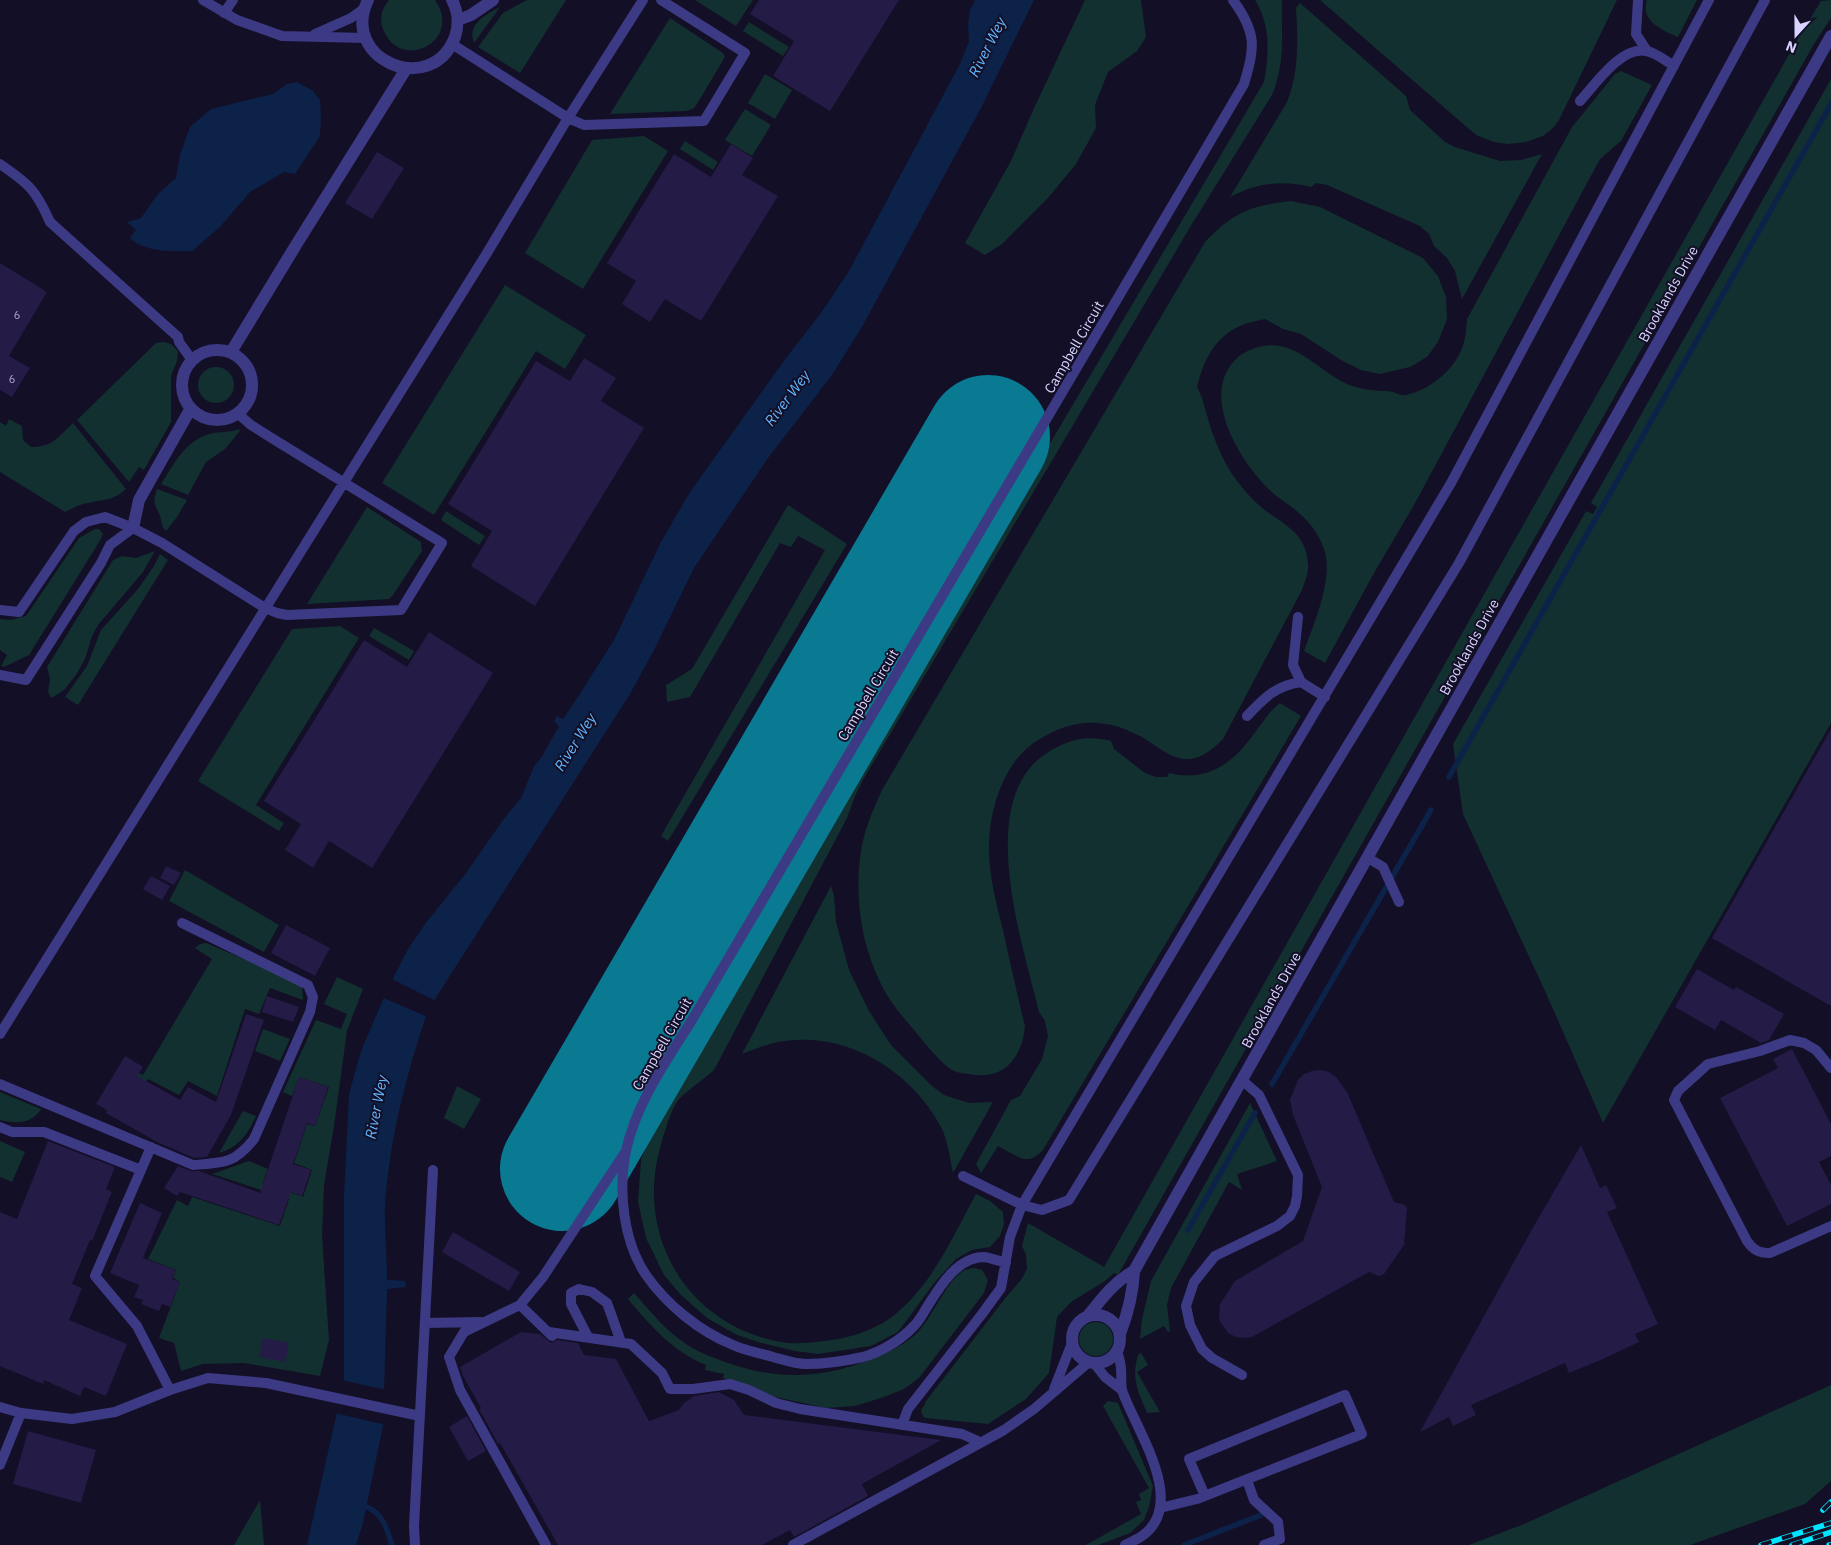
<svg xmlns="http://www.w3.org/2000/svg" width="1831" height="1545" viewBox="0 0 1831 1545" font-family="'IBM Plex Sans',sans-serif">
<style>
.green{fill:#12302f}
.water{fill:#0c2248}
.pier{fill:#130f26}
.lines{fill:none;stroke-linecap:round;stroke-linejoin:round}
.stream{stroke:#0c2248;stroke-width:5.5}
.runway{stroke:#0a7a92;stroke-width:124}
.building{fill:#241b47}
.service{stroke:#3d3a85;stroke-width:10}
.minor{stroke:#3d3a85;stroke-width:12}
.rail-casing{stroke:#00e5ff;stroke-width:5.5}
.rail{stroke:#130f26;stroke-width:4;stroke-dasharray:11;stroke-linecap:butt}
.labels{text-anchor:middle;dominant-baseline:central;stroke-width:4;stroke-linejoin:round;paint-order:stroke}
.number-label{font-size:11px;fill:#aca6d1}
.street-label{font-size:14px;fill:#d9d4ff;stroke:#130f26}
.water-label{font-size:15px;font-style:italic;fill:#62b6ff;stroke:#130f26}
</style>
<rect width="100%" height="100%" fill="#130f26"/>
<!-- green -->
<path class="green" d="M389 0H435C464 42 399 73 383 29 379 19 382 8 389 0Z
M527 0H566L520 73 478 47 503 13Z
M695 0H753L736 26Z
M1085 0H1141L1146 37 1137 51 1108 72 1095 105 1096 128 1076 164 1048 198 1002 244 985 255 965 243 1011 161 1035 106Z
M1255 0H1282C1281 35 1286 61 1272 95L1192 224 863 780 855 796 847 818 714 1070C703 1080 689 1089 679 1099 670 1110 663 1138 659 1152 637 1238 688 1323 776 1341 791 1345 809 1343 825 1341 851 1338 880 1329 900 1310 935 1279 954 1234 976 1194L990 1201 1003 1212 1004 1224 1000 1236 990 1247 972 1250 956 1259 935 1282 898 1332 871 1346 818 1354 795 1351 758 1342 735 1334 707 1318 681 1295 664 1275 646 1238 638 1202 641 1160 664 1095 1264 82C1269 53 1271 26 1255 0Z
M1320 0H1617L1559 120 1553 128 1543 136 1526 142 1508 144 1494 142 1476 135Z
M1647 0H1697L1678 37C1662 30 1640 21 1647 0Z
M1831 0V18L1814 44 1118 1275 1114 1273 1105 1281 1071 1302 1057 1317 1049 1373 1026 1399 988 1424 925 1418 923 1416 921 1411 926 1401 1007 1296 1021 1280 1027 1269 1026 1255 1022 1246 1028 1223 1104 1267 1800 35 1821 1Z
M1300 3 1406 96 1410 110 1445 142 1455 147 1500 161 1521 160 1542 154 1462 299 1455 271 1447 258 1434 246 1429 234 1420 226 1327 185 1316 183 1311 187C1282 180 1257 183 1230 197L1287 102C1299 72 1298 40 1296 8Z
M500 7 474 43C467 24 485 15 500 7Z
M670 18 723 53 725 57 697 104 693 109 686 111 610 114Z
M749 22 789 47 783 56 743 31Z
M1621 71 1652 85 1621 141 1600 159 1414 505 1374 573 1325 663 1304 651C1314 623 1334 578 1324 549 1317 529 1305 517 1289 505 1284 501 1278 498 1274 494 1242 466 1198 396 1236 359 1242 353 1251 349 1259 347 1293 338 1316 368 1343 382 1357 389 1373 391 1387 391 1394 391 1399 396 1405 395 1430 391 1458 367 1464 342 1466 335 1466 327 1467 319L1572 127 1615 74Z
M765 74 792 90 775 119 748 103Z
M1831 79V723L1603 1123 1545 991 1463 814 1453 744 1586 511 1593 514 1597 507 1591 503Z
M745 109 771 125 752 156 725 140Z
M644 136 668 151 583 289 525 253 592 140Z
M685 141 718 162 713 170 680 149Z
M1291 201 1320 207 1423 258 1438 276 1446 297 1447 319 1438 342 1427 357 1410 367 1380 374 1361 370 1341 360 1301 334 1283 329 1265 319C1258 321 1249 322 1242 325 1214 337 1204 360 1197 387 1203 398 1203 403 1207 415 1212 434 1220 454 1230 471 1240 486 1252 500 1266 511 1287 526 1307 535 1308 565 1309 573 1304 583 1302 590L1223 739C1215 747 1206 755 1195 758 1176 764 1156 745 1140 736 1129 731 1117 725 1105 724 1081 720 1060 727 1040 739 1004 759 989 809 989 848 989 875 996 903 1003 930 1010 962 1017 994 1025 1026 1022 1058 1004 1081 969 1074 964 1073 958 1073 954 1071 943 1066 922 1040 914 1030 902 1016 889 1001 881 984 861 944 854 896 861 851 864 830 873 810 882 790L1205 242C1234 212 1249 206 1291 201Z
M505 285 586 335 565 369 536 351 434 515 382 483Z
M164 342 171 344 178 351 177 361 171 376V422L144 470 139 467 129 482 77 420 156 343Z
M198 385a18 18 0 1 1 36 0a18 18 0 1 1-36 0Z
M9 419 22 426 23 440 31 447C53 447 57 438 73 423L126 489C113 501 104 499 88 503 80 504 73 508 65 512L0 472V422L6 426Z
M240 429 239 432 225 449 206 462 188 495 161 484C174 464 185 441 209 434 219 431 230 433 240 429Z
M157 489 187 500 177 517 166 531C161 526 162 522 160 516 155 503 152 504 157 489Z
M788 505 847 544 668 841 661 836 825 550 798 536 791 547 780 543 690 697 667 702 666 685 692 669Z
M367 507 421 542 422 551 393 595 389 599 307 604Z
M446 511 485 536 479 545 441 520Z
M95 529H99L103 534 101 539 29 655 4 667 1 666 7 655 0 650V619L10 620 26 616 79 538Z
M155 551 143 572 98 625 92 636 85 659 76 675 65 689 52 698C45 691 50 688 50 679 49 675 48 671 47 667L113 560 122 556 136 558Z
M160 554 168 560 78 705 65 697 87 666 101 630 138 589 154 566Z
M340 626 359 638 256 805 284 823 279 831 198 781 292 629Z
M374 628 414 651 409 660 369 636Z
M1280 703 1301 716 1043 1150C1026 1168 1017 1155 998 1146L981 1173 976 1164 1011 1100 1020 1096 1042 1059 1048 1036 1045 1021 1039 1012C1023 944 972 796 1050 751 1071 739 1087 735 1111 741L1114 749 1145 773 1156 777H1167L1169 773C1204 782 1230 766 1250 739 1260 727 1267 713 1280 703Z
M185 870 279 925 264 952 169 901Z
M831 886 834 895 836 922 849 970 869 1011 891 1045 933 1087 944 1095 969 1103 993 1102 953 1173C950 1159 948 1142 942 1129 915 1076 857 1037 797 1040 778 1040 759 1047 742 1054Z
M206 943 299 982 302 987 303 1000 270 988 259 1014 245 1009 217 1096 188 1081 179 1095 148 1079 142 1087 134 1071 143 1075 212 959 195 948 200 944Z
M337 977 363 989 347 1031 334 1126 324 1185 322 1236 329 1340 320 1376 244 1363 203 1364 181 1371 174 1343 159 1338 180 1282 173 1278 176 1270 148 1259 177 1200 188 1206 192 1197 280 1226 289 1199 212 1174 249 1161 268 1169 263 1182 303 1197 312 1170 294 1163 307 1124 315 1126 329 1087 299 1077 292 1096 283 1092 316 1020 341 1029 347 1014 324 1004Z
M263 1029 290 1039 280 1061 255 1051Z
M457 1086 481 1099 464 1129 444 1118Z
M0 1092 41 1109C32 1124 16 1124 0 1120Z
M1250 1103 1277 1161 1237 1174 1242 1190 1229 1182 1171 1288 1167 1305 1170 1331 1168 1332 1164 1326 1140 1339 1142 1319 1151 1281Z
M243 1111 256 1116C248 1134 239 1147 219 1153Z
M0 1141 25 1152 12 1182 0 1177Z
M974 1268 982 1270 988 1280 984 1293 919 1378 904 1389 881 1398 855 1406 826 1408 771 1396 723 1378 724 1374 705 1370 706 1365C673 1352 650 1325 628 1299L634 1293C650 1311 666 1331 686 1344 698 1352 714 1358 728 1363 776 1380 821 1379 869 1360 885 1354 902 1346 915 1335 932 1319 946 1281 963 1271 965 1269 971 1269 974 1268Z
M1079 1339a17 17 0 1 1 34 0a17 17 0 1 1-34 0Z
M1141 1353 1148 1365 1137 1372 1160 1412 1147 1413C1138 1391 1131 1379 1138 1355Z
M1831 1385V1481L1805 1504 1690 1545H1469L1524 1524Z
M1108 1401 1118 1403 1153 1486 1149 1507 1144 1520 1130 1533 1098 1545H1086L1141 1514 1136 1502 1141 1500 1139 1494 1149 1488 1103 1406Z
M260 1500 264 1545H234Z"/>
<!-- water -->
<path class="water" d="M975 0H1034L981 108 863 325 832 375 768 458 694 568 654 650 630 694 428 1010C408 1069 392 1129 386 1192 383 1219 387 1252 387 1280L405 1281 406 1287 387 1289 383 1426 363 1523 356 1545H307L344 1381V1196L349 1094 361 1051 387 990 408 949 425 924 466 873 503 820 521 798 534 766 541 758 559 726 554 721 557 716 563 719 583 689 614 640 661 542 690 492 786 358 821 313 849 271 960 64 969 41 968 24 970 10Z
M297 82 313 91 320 100 321 115 320 136 295 174 284 172 250 192 220 227 192 251C172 251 146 253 130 238L136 230 127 222 141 218 158 194 176 178 180 155 190 127 211 109 273 94 287 84Z"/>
<!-- pier -->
<path class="pier" d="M390 978 436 1001 428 1017 381 997Z
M341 1380 387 1390 386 1425 335 1413Z"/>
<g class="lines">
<!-- stream -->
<path class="stream" d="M1449 777 1831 104
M1272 1084 1431 810
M1188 1230 1255 1113
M367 1507C383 1514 387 1529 392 1545
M1184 1545 1261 1515"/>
<!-- runway -->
<path class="runway" d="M562 1169 988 437"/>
</g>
<!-- building -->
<path class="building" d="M759 0H899L830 111 773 76 794 41 750 14Z
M731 144 753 158 742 175 778 196 701 321 665 299 650 322 622 304 636 281 607 263 674 154 711 177Z
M377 152 404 168 372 219 345 203Z
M0 263 47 292 9 356 30 368 12 397 0 390Z
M584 358 616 378 601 401 644 428 535 606 471 566 492 531 448 504 536 361 570 381Z
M429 632 493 673 372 868 329 841 313 868 285 850 301 824 264 801 364 640 407 667Z
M1831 729V1006L1712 938Z
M166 866 181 873 174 885 160 878Z
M151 876 170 886 162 900 143 889Z
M286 925 330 948 315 976 271 953Z
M1697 969 1734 990 1736 987 1784 1014 1769 1040 1761 1043 1721 1020 1715 1030 1675 1007Z
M267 996 299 1007 293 1022 262 1012Z
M246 1014 264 1020 231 1115 207 1157 194 1158 157 1142 106 1113 107 1110 96 1104 125 1056 143 1067 137 1076 180 1100 188 1087 216 1102Z
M1792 1049 1831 1124V1156L1819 1162 1831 1185V1204L1787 1226 1720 1098 1778 1068 1773 1059Z
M1321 1070 1329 1072 1336 1077 1347 1092 1394 1202 1403 1204 1407 1208 1404 1245 1384 1274 1379 1276 1369 1272 1252 1337 1244 1338 1236 1337 1228 1333 1219 1320 1220 1304 1235 1281 1303 1241 1322 1187 1293 1115 1290 1100 1298 1080 1304 1074 1312 1071Z
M299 1077 328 1087 315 1126 307 1123 293 1164 311 1170 302 1196 291 1192 279 1225 180 1192 177 1196 164 1188 178 1166 191 1171H199L260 1193Z
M48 1141 115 1167 106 1189 112 1192 92 1241 90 1240 72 1284 82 1288 69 1320 127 1344 106 1396 84 1387 80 1396 44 1380 43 1384 0 1366V1212L17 1219Z
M1581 1145 1600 1188 1606 1185 1617 1208 1607 1212 1658 1324 1635 1334 1639 1342 1603 1359 1569 1373 1565 1363 1471 1405 1476 1415 1453 1426 1449 1417 1420 1432 1531 1231Z
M140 1203 162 1213 143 1258 176 1270 172 1279 180 1282 170 1307 162 1304 159 1311 141 1304 143 1300 134 1297 139 1285 110 1273Z
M453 1232 520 1272 509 1291 442 1252Z
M521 1332 540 1334 551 1343 557 1340 578 1343 584 1355 616 1359 649 1421 679 1410 684 1403 694 1396 719 1392 734 1400 744 1415 941 1440 862 1484 868 1496 794 1537 790 1530 762 1545H558L500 1443 498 1444 479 1409 481 1408 463 1376 460 1367Z
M263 1338 289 1343 285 1362 259 1357Z
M467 1416 486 1451 468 1461 449 1427Z
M28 1431 96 1450 81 1503 13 1484Z"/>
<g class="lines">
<!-- service -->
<path class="service" d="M203 0 237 20 282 36 366 38
M1638 0 1636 34 1647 51
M224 13 233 0
M315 34 351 18 365 8
M452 44 568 118 584 125 704 121 745 53 661 0
M1580 101C1595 85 1621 46 1646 51 1655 52 1666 61 1674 66
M0 164C29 184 36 190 50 222L178 337 179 342 192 360
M0 610 19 612 74 531 86 522 105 517 133 528 162 543 265 608 277 613 287 615 401 610 442 543 270 437 251 425 237 413
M1298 617 1293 665 1301 682
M0 675 26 680 101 563 110 545 133 528
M1247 716C1264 698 1275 686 1301 682L1325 697
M1368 858 1383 867 1399 902
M0 1034 487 253 568 118 643 0
M1831 1068 1816 1050 1804 1043 1790 1040 1760 1051 1708 1064 1678 1091 1674 1100 1747 1241C1753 1250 1759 1253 1770 1253L1831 1226
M0 1084 193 1165C223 1163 234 1164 254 1139L310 1012 313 997 308 985 182 923
M0 1127 12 1132H44L141 1170
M151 1147 95 1276 137 1326 170 1390
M963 1176 1022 1205 1042 1210 1069 1200 1459 563 1765 0
M1006 1263C999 1261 991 1258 984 1257 957 1257 939 1288 927 1307 923 1314 919 1321 914 1326 901 1340 881 1352 863 1357 845 1361 824 1364 806 1364 796 1364 784 1360 773 1357 760 1353 746 1351 733 1345 699 1331 667 1305 646 1275 623 1241 618 1190 626 1151 636 1103 667 1060 692 1020L1244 84C1255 47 1257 33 1233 0
M520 1305 543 1277 624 1154
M425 1323 480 1322
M549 1332 631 1344 662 1373 670 1389H693L730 1384 749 1390 776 1403 800 1409 962 1434 980 1442
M588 1337 571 1304V1293L579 1289 592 1292 607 1303 621 1342
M1117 1351C1119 1357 1121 1364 1121 1370 1122 1377 1120 1386 1123 1393 1137 1431 1188 1504 1142 1536 1137 1540 1130 1542 1125 1545
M1094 1363 1105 1377 1122 1390
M1242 1375 1212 1358 1202 1349 1190 1325 1186 1306 1194 1282 1215 1256 1277 1226 1290 1216 1295 1206 1297 1196 1298 1175 1259 1095 1243 1081
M1054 1389 1072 1343
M0 1407 21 1413 72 1419 115 1412 170 1390 208 1378 266 1383 420 1416
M902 1425 908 1409 982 1314 1001 1288 1010 1237 1022 1205 1451 483 1709 0
M0 1465 21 1413
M1247 1480 1254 1500 1278 1522 1280 1539 1264 1545
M1160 1508 1197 1499 1362 1434 1345 1395 1189 1459 1205 1496
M415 1545 414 1526 433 1170
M546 1545 460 1390 449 1357 464 1332 520 1305 552 1336
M793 1545 1004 1430 1034 1409 1089 1362"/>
<!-- minor -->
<path class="minor" d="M368 0C339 59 431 99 455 37 459 25 458 11 452 0
M458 20 471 15 493 0
M182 385a35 35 0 1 1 70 0a35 35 0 1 1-70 0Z
M231 352 296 245 406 69
M133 528 139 500 191 408
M1072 1339a24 24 0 1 1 48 0a24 24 0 1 1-48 0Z
M1088 1316C1102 1298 1114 1282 1134 1271
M1120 1334C1128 1313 1133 1294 1134 1271L1831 36"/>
<!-- rail casing -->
<g class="rail-casing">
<path id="rail" d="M1823 1510 1831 1502
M1761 1545 1831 1523
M1792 1545 1831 1532
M1829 1545H1831"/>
</g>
<!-- rail -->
<use href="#rail" class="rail"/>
</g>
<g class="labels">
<!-- number labels -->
<g class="number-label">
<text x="17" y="315">6</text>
<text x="12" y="379">6</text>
</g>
<!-- street labels -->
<g class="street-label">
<text transform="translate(1668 294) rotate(-61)">Brooklands Drive</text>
<text transform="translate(1074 347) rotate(-60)">Campbell Circuit</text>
<text transform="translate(1469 647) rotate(-61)">Brooklands Drive</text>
<text transform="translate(868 695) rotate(-59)">Campbell Circuit</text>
<text transform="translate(1271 1000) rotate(-61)">Brooklands Drive</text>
<text transform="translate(662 1044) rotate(-60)">Campbell Circuit</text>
</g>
<!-- water labels -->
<g class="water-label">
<text transform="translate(987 47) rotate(-63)">River Wey</text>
<text transform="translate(787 398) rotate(-53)">River Wey</text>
<text transform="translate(575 742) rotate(-58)">River Wey</text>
<text transform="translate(376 1107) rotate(-79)">River Wey</text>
</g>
</g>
<!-- north arrow -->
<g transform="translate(1796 35) rotate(201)" stroke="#130f26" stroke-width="4" paint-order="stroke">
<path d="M0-4L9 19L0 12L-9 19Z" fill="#d9d4ff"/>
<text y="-8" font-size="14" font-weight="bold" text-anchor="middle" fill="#d9d4ff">N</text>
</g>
</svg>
